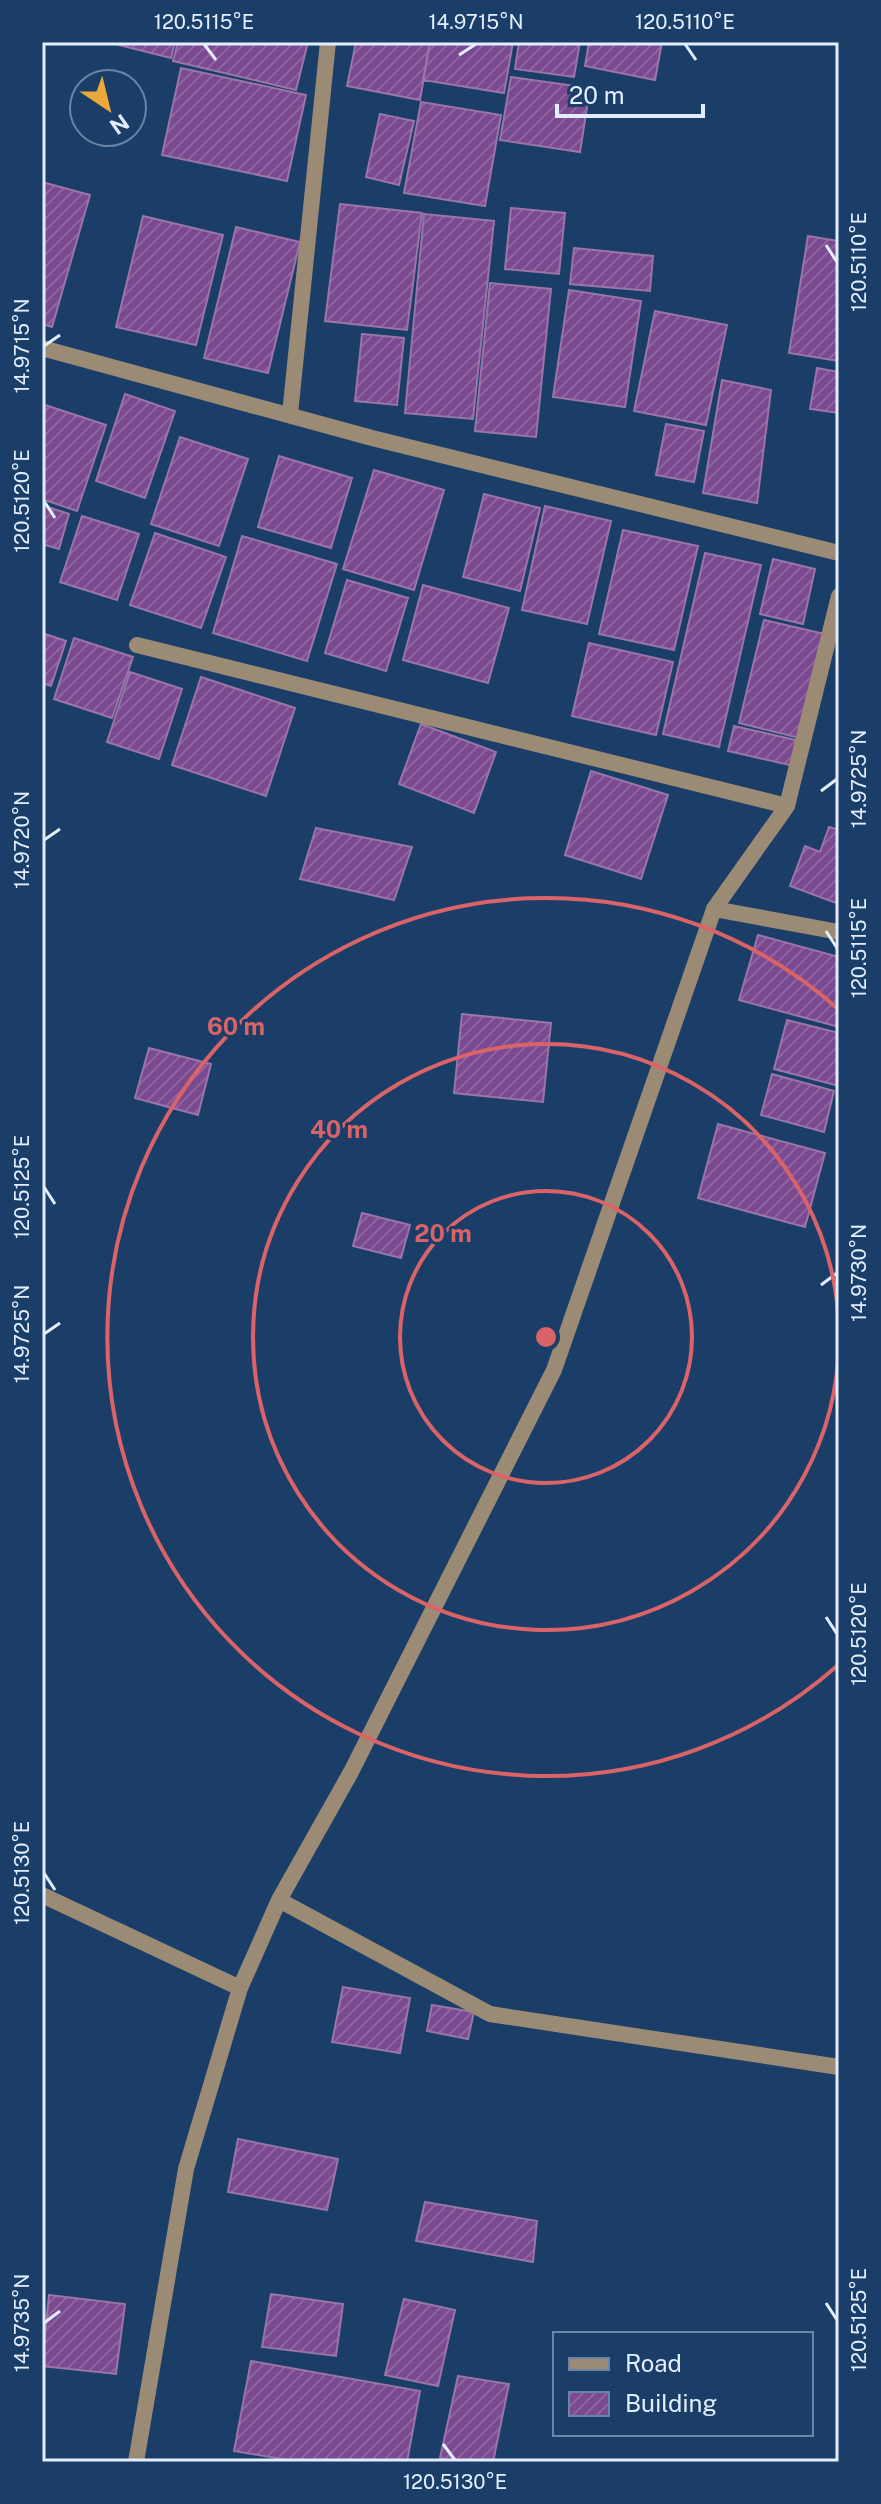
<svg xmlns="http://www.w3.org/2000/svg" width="881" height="2504" viewBox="0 0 881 2504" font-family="'Public Sans',sans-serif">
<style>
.building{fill:url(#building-hatch);stroke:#9975a8;stroke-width:2}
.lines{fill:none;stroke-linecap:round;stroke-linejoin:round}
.lane{stroke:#9c8b74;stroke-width:16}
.street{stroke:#9c8b74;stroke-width:16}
.ticks{fill:none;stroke:#e2eeff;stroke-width:3}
.ring{fill:none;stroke:#da6368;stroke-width:4}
.centre{fill:#da6368;stroke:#1b3e69;stroke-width:4}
.ring-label{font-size:24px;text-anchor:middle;font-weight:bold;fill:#da6368;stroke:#1b3e69;stroke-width:6;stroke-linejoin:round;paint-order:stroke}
.neatline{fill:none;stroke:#e2eeff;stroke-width:3}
.ticks-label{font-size:20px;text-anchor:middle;fill:#e2eeff}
</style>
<defs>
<pattern id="building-hatch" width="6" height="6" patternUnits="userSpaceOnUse" patternTransform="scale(2)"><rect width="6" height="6" fill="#7b4990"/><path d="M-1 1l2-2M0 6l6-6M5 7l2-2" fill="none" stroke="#8d64a1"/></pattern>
</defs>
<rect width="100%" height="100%" fill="#1b3e69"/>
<!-- building -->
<path class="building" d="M107 42H175L171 58Z
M178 42H308L296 90 173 61Z
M356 42H430L420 100 347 86Z
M430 42H513L504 93 423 80Z
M519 42H580L574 77 515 69Z
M589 42H662L655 80 585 66Z
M181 68 306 95 287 181 162 155Z
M511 77 590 88 580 152 500 140Z
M421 102 501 115 485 206 404 193Z
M380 114 414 121 399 185 366 177Z
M42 182 90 195 52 327 42 324Z
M340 204 422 213 407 330 325 321Z
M511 208 565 213 559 274 505 269Z
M424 214 494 221 473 419 405 413Z
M143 216 223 235 196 345 116 327Z
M236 227 300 242 268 373 204 358Z
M808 236 839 241V361L789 353Z
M574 248 653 256 650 291 570 284Z
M490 283 551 289 536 437 475 431Z
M569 290 641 301 625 407 553 397Z
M655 311 727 325 706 425 634 411Z
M362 334 404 338 397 405 355 401Z
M817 368 839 372V413L810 409Z
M722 380 771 390 757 503 703 493Z
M125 394 175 411 145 498 96 481Z
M42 404 106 425 77 511 42 499Z
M666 424 704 431 694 482 656 475Z
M180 437 248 459 219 546 151 524Z
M279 456 352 478 331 548 258 527Z
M374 470 444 490 414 590 343 569Z
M484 494 540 508 520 591 463 577Z
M42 505 69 514 59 549 42 544Z
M545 506 611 521 587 624 522 610Z
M82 516 139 534 117 600 60 582Z
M623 530 698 546 674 650 599 634Z
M155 533 226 557 201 628 130 605Z
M242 536 337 564 307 661 213 633Z
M705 553 761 565 719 747 663 734Z
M773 559 815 569 803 624 760 614Z
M347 580 408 598 386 671 325 653Z
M423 585 509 608 488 683 403 660Z
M764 620 825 634 800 738 739 723Z
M42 633 66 641 51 686 42 683Z
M74 638 133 657 112 718 54 699Z
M589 643 673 662 656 735 572 716Z
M130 672 182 689 159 759 107 742Z
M201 677 295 708 266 796 172 765Z
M421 724 496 752 474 813 399 784Z
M734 726 800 741 794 766 728 751Z
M591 771 668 795 641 879 565 855Z
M829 827 839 830V904L790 886 805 846 820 852Z
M316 828 412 847 394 900 300 879Z
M758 935 839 957V1027L739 1000Z
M462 1014 551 1023 543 1102 454 1093Z
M787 1020 839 1033V1086L774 1069Z
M149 1048 211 1064 198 1115 135 1098Z
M772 1074 834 1091 824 1132 761 1115Z
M718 1124 825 1153 805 1227 698 1198Z
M362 1213 410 1225 401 1258 353 1246Z
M343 1987 410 1998 400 2053 332 2042Z
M432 2005 474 2012 468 2039 427 2031Z
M238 2139 338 2159 327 2210 228 2192Z
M425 2202 537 2221 533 2262 416 2241Z
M271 2294 343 2304 336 2356 262 2347Z
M49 2295 125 2304 116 2374 42 2366Z
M404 2299 455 2310 438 2386 385 2375Z
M251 2361 420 2391 407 2462H300L234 2451Z
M458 2376 509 2384 493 2462H465L440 2458Z"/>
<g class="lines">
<!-- lane -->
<path class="lane" d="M714 909 839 932"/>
<!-- street -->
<path class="street" d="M42 348 372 438 839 553
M290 414 328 42
M137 645 787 806
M42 1895 240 1988
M279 1900 490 2014 839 2067
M136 2462 186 2169 240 1988 279 1900 351 1772 554 1370 714 909 787 806 839 596"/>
</g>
<!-- ticks -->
<path class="ticks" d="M204 44 216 60M685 44 696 60M459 55 476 44M826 245 837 262M44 346 60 335M44 501 55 518M821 791 837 779M44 840 60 829M826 931 837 948M44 1187 55 1204M821 1285 837 1273M44 1334 60 1323M826 1617 837 1634M44 1873 55 1890M826 2303 837 2320M44 2323 60 2311M443 2444 455 2460"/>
<!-- distance rings -->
<g class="ring">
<circle cx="546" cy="1337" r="146"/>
<path d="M839 1340A293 293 0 1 1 839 1334"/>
<path d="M837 1666A439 439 0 1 1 837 1008"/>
</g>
<circle cx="546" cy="1337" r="12" class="centre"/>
<g class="ring-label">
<text x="236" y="1035">60 m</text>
<text x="339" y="1138">40 m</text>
<text x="443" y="1242">20 m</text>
</g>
<!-- border -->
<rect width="881" height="2504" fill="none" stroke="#1b3e69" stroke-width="88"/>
<!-- legend -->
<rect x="553" y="2332" width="260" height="104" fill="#1b3e69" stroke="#6b84a5" stroke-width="2"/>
<rect x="569" y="2358" width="40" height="12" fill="#9c8b74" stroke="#6b84a5" stroke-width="2"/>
<text x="625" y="2372" font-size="24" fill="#e2eeff">Road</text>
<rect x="569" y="2392" width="40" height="24" fill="url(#building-hatch)" stroke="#6b84a5" stroke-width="2"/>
<text x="625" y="2412" font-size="24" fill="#e2eeff">Building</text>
<!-- north arrow -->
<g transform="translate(108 108) rotate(145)"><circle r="38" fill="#1b3e69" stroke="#6b84a5" stroke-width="2"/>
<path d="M0-6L14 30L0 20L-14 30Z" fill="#eca93b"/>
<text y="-12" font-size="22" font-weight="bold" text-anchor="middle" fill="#e2eeff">N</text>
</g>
<!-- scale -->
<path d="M557 104v12h146v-12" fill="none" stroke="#e2eeff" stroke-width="4"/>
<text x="569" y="104" font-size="24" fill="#e2eeff" stroke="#1b3e69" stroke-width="6" paint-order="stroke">20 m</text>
<rect x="44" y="44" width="793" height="2416" class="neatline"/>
<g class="ticks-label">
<text x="204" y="29">120.5115°E</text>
<text x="476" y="29">14.9715°N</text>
<text x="685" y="29">120.5110°E</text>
<text transform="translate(859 262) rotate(-90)" y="7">120.5110°E</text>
<text transform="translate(22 346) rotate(-90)" y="7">14.9715°N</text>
<text transform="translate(22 501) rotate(-90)" y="7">120.5120°E</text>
<text transform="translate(859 779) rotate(-90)" y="7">14.9725°N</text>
<text transform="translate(22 840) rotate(-90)" y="7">14.9720°N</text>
<text transform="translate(859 948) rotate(-90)" y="7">120.5115°E</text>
<text transform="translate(22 1187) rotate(-90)" y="7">120.5125°E</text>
<text transform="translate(859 1273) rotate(-90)" y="7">14.9730°N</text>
<text transform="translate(22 1334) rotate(-90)" y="7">14.9725°N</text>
<text transform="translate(859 1634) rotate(-90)" y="7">120.5120°E</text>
<text transform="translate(22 1873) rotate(-90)" y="7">120.5130°E</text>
<text transform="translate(859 2320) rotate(-90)" y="7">120.5125°E</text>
<text transform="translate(22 2323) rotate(-90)" y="7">14.9735°N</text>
<text x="455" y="2489">120.5130°E</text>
</g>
</svg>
